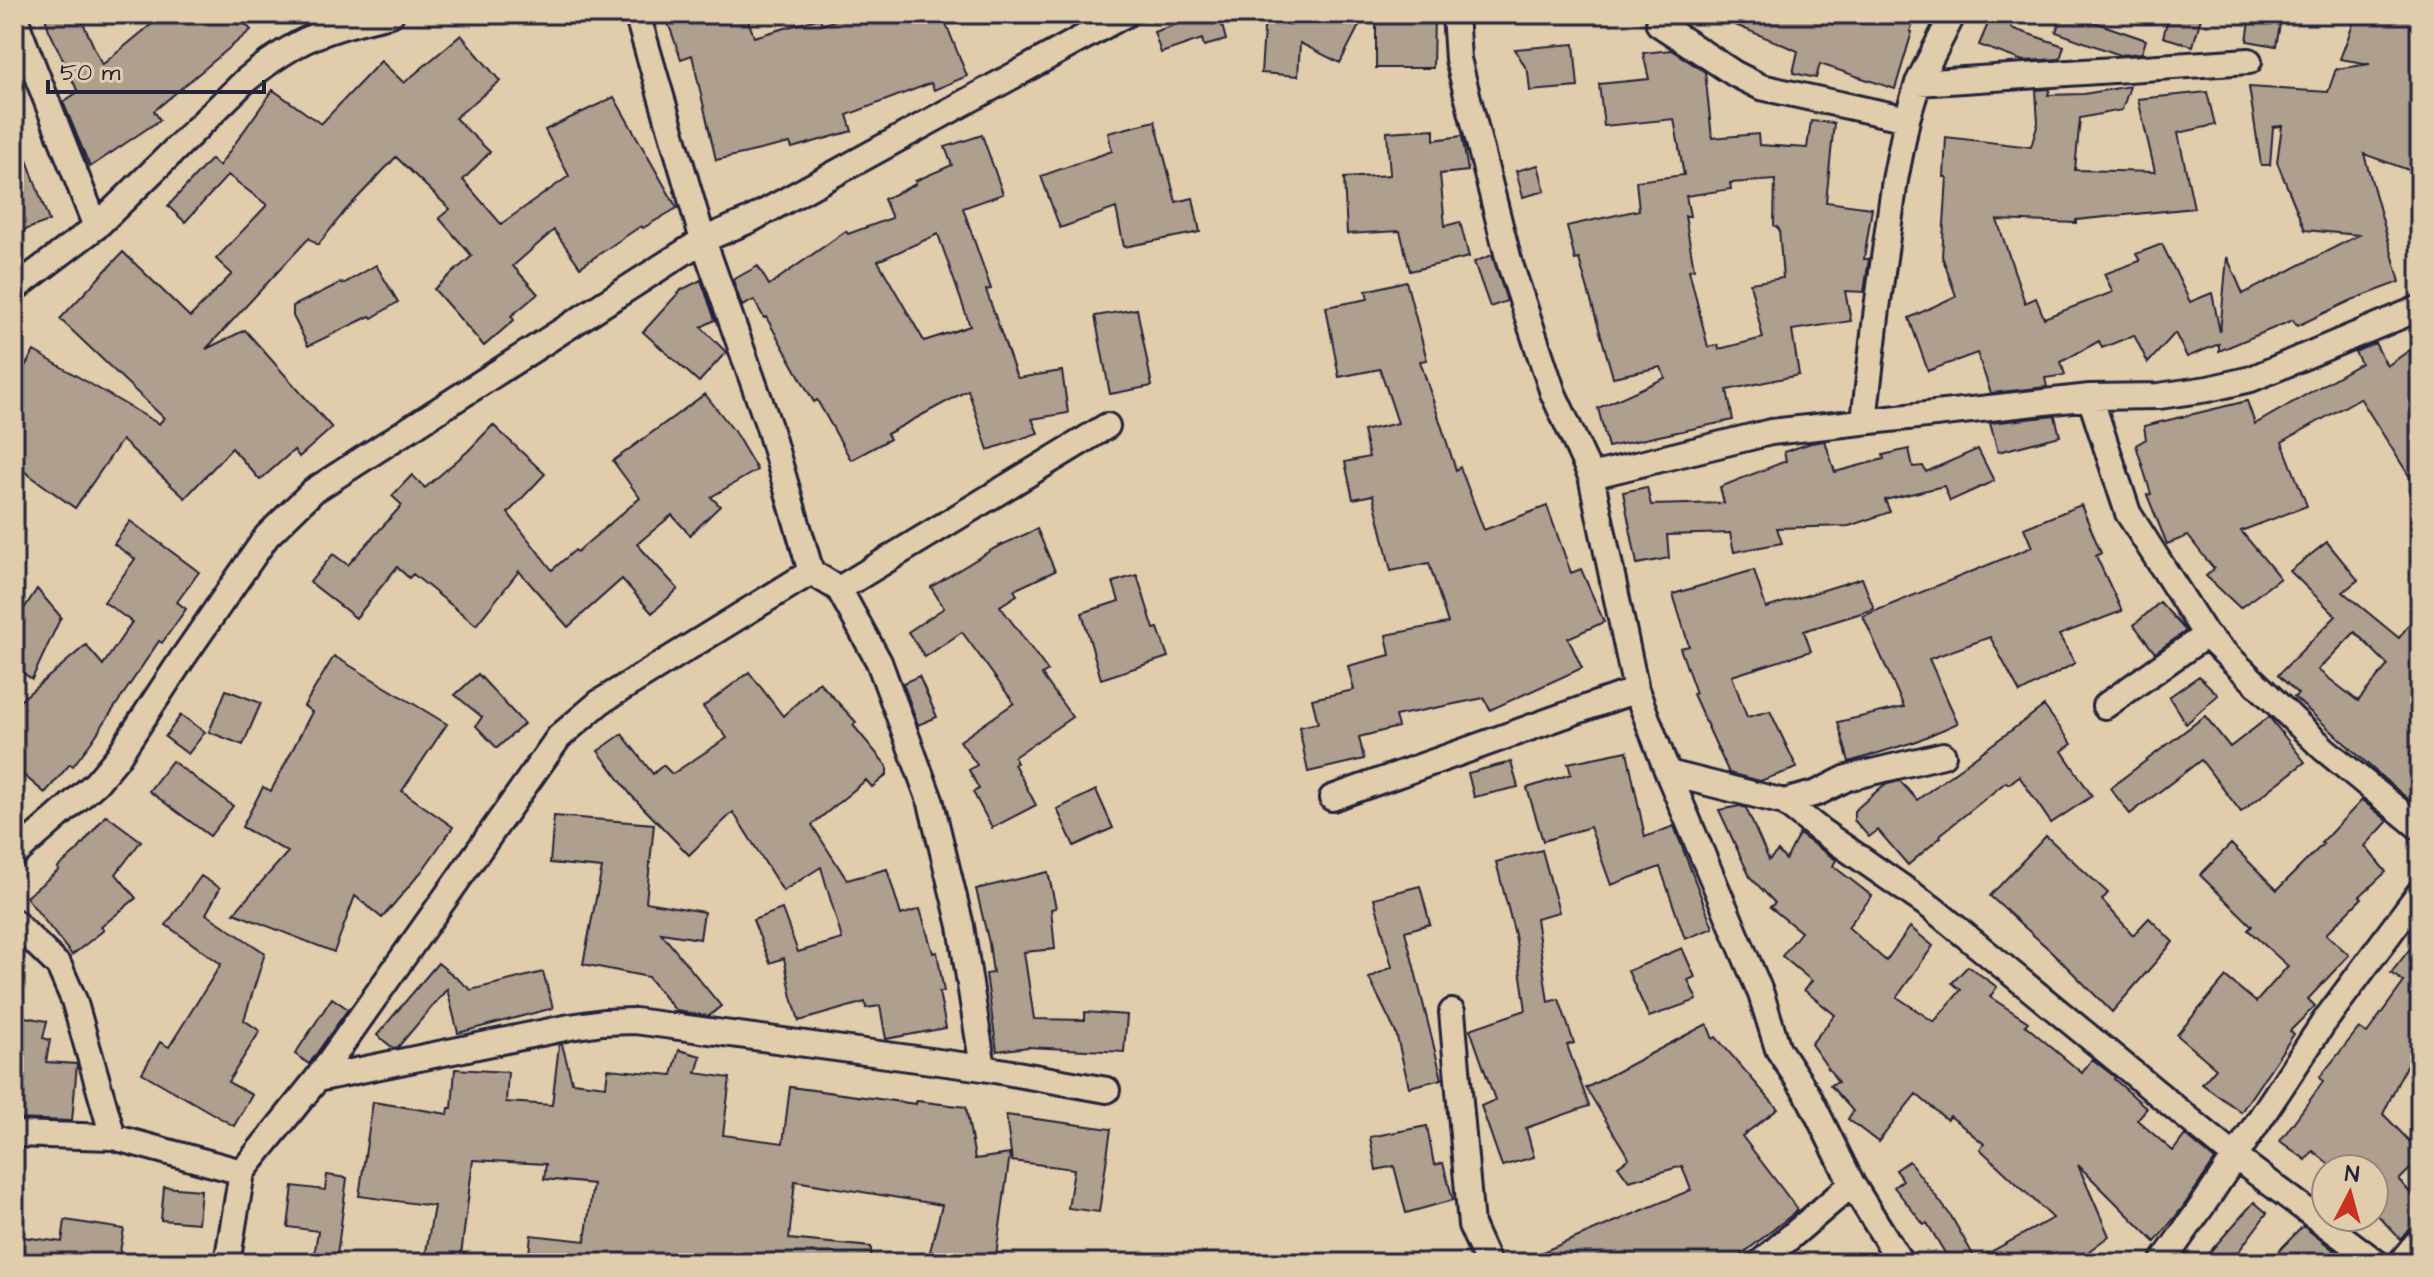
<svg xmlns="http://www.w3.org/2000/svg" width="2434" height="1277" viewBox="0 0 2434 1277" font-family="'Architects Daughter',sans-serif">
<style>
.building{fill:#af9f8e;stroke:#22223b;stroke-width:2;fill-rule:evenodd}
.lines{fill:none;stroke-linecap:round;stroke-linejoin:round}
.minor-casing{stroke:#22223b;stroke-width:30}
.minor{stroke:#e1ccab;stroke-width:24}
</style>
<rect width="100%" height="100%" fill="#e1ccab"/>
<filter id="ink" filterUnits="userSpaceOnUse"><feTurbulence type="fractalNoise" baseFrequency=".0125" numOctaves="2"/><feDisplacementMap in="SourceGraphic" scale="16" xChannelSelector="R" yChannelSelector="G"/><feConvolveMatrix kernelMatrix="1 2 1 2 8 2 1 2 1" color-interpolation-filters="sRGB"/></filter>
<g filter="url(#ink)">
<!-- building -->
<path class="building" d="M44 14H79L102 65 164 14H236L251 30 154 111 160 120 90 167 63 102 78 92 49 30Z
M665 14H746L754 37 820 18 822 25 851 14H942L967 76 934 90 931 83 847 115 852 131 792 148 790 143 716 160 692 55 681 59Z
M1207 14H1219L1226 40 1204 46 1202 39 1161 53 1154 32Z
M1265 14H1365L1340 63 1300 43 1298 76 1261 73Z
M1376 14H1434L1433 68H1376Z
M1709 14H1917L1910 31 1912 32 1895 89 1820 64 1816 78 1793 73 1798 51Z
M1992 14H2016L2011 28 2064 46 2060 59 2023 61 1979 45Z
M2062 14H2071L2146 40 2142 53 2120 55 2056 32Z
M2169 14H2202L2193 46 2163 37Z
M2251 14 2281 19 2276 46 2247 41Z
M2357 14H2420V174L2364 154 2400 282 2352 300 2297 326 2293 320 2219 351V344L2187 357 2175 333 2148 363 2134 335 2102 348 2099 341 2061 362 2065 375 2045 378 2047 387 1991 393 1977 353 1928 371 1909 318 1956 296 1942 256 1947 177H1944L1946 137 2031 147 2038 123 2036 90 2050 89 2048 95 2084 94 2130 86 2122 110 2080 118 2075 170 2155 172 2138 99 2207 92 2215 125 2178 133 2194 208 2076 220V223L1997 220 2025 303 2036 298 2044 318 2113 292 2104 274 2140 261 2136 254 2162 244 2190 302 2212 293 2220 332 2227 257 2243 294 2359 235 2305 230 2277 162 2282 126 2273 127 2270 165H2261L2249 87 2328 92 2336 69 2370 64 2340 59Z
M461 35 500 81 455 118 490 152 463 180 501 224 569 176 545 130 614 97 677 208 643 228 641 226 580 267 554 230 513 266 538 294 511 316 514 320 484 346 434 289 472 256 439 218 450 209 396 157 345 211 318 245 309 238 206 349 245 330 332 428 299 457 294 450 260 480 232 448 185 498 122 440 75 508 14 464V385L34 351 159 424 164 418 60 319 123 252 190 317 232 274 216 259 267 205 228 175 185 222 168 206 211 159 219 166 273 90 321 124 381 61 404 83Z
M1574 44 1578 87 1530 91 1528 72 1515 49Z
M1671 50 1705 72 1712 138 1758 134 1759 145 1807 148 1811 121 1834 123 1826 202 1872 208 1864 259H1869L1864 292 1845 291 1851 321 1792 330 1799 375 1727 390 1733 420 1608 447 1598 408 1665 378 1661 367 1613 377 1579 259 1575 260 1567 226 1639 210 1636 181 1684 175 1674 119 1604 126 1599 84 1649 79 1643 53ZM1775 180 1774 225 1779 229 1783 278 1750 283 1763 338 1719 349 1718 345 1708 347 1689 270 1694 269 1685 216H1690L1686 196 1731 189 1730 183Z
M1155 121 1176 202 1193 198 1200 232 1124 247 1116 208 1060 228 1041 176 1112 151 1108 133Z
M1434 129V140L1462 136 1468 171 1440 174 1445 226 1460 222 1469 257 1410 271 1400 231 1347 234 1344 178 1390 175 1387 132Z
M14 132H17L49 221 14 234Z
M982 135 1003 194 963 208 991 289 986 290 1016 375 1018 378 1062 371 1068 413 1032 419 1038 433 988 450 968 390 887 434 890 439 851 460 817 400 814 402 766 317 764 318 754 300 742 306 733 280 758 266 769 285 846 231 848 234 892 218 884 199 916 184 915 181 952 165 945 147ZM938 234 970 326 924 341 878 261Z
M1538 165 1545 191 1523 197 1516 171Z
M1492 255 1507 301 1490 307 1474 262Z
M376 265 398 302 372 318 370 316 308 346 293 316V306L342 282 343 284Z
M701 280 715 320 701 327 726 352 699 382 643 332 681 290Z
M1406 281 1427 360 1420 361 1456 470 1460 467 1484 530 1547 506 1571 573 1581 569 1604 622 1568 638 1582 668 1490 710 1484 698 1395 716 1398 727 1359 737 1364 759 1308 772 1299 727 1318 723 1312 699 1354 690 1348 666 1390 655 1386 635 1448 623 1429 563 1391 571 1373 495 1353 499 1345 462 1369 457 1363 431 1398 423 1380 369 1339 377 1326 307 1368 299 1366 291Z
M1137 309 1152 386 1110 394 1095 316Z
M2375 343 2387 366 2420 343V493L2360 398 2282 442 2307 506 2241 531 2280 578 2240 608 2206 576 2214 569 2188 536 2167 544 2147 495 2151 494 2136 445 2146 439 2144 426 2247 401 2255 424 2361 363 2355 352Z
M705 394 734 431 757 470 711 497 720 506 690 535 672 515 637 544 678 589 652 613 622 579 568 627 519 571 476 625 413 574 409 578 397 567 356 618 310 582 333 554 348 565 402 505 392 496 412 475 425 488 468 451 493 425 545 474 508 513 552 570 575 550 577 552 640 498 613 461Z
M2055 416 2060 436 1998 452 1990 423Z
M1825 441 1835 472 1884 459 1883 455 1909 449 1913 467 1923 466 1926 472 1978 449 1994 481 1950 501 1944 486 1885 500 1890 512 1849 526 1777 528 1782 543 1734 552 1730 533 1667 535 1669 558 1637 564 1623 492 1647 487 1651 505 1724 503 1720 487 1786 461 1784 452 1811 443Z
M2081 505 2101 553 2096 556 2122 611 2059 635 2075 663 2020 693 1990 637 1929 659 1958 723 1914 742 1849 762 1838 722 1904 707 1863 616 2032 547 2024 528Z
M130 521 199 572 177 602 186 609 162 643 159 641 92 741 73 766 70 764 45 793 14 767V706L86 645 103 665 132 622 104 602 135 559 114 544Z
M1037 529 1055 571 1014 590 1017 595 1000 606 1048 671 1042 675 1072 717 1014 757 1017 763 1014 764 1036 805 992 828 973 792 979 789 969 770 977 765 960 741 1014 703 962 632 925 657 908 632 944 608 931 587 995 548Z
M2327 542 2358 580 2343 592 2399 638 2420 609V809L2383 778 2294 697 2298 694 2278 675 2336 616 2290 571ZM2355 632 2388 665 2358 701 2318 670Z
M1754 570 1766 608 1862 578 1874 609 1804 631 1811 651 1732 676 1747 717 1770 711 1797 768 1760 781 1729 773 1693 694 1696 693 1680 648 1689 646 1673 594Z
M1137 575 1154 629 1158 628 1168 657 1101 679 1082 613 1119 601 1113 582Z
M37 589 61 617 32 679 14 667V624Z
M2160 602 2186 631 2155 653 2134 625Z
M334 656 447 724 402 791 453 827 422 871 382 918 355 896 334 952 234 913 288 852 242 827 263 787 271 791 312 712 304 706Z
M749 672 783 716 819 682 856 722 853 725 887 766V775L872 787 866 780 812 825 847 880 887 869 901 915 920 909 933 953 937 952 944 992H939L946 1028 886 1039 880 1006 866 1008 865 1002 799 1021 792 997 784 958 770 963 753 920 782 909 798 952 842 939 821 867 783 891 733 812 689 855 631 795 598 751 622 734 653 774 663 765 672 774 727 738 703 707Z
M478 674 524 724 497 748 476 726 482 717 455 695Z
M919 676 937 717 918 725 903 683Z
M2199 676 2218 695 2186 724 2169 697Z
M226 690 261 703 243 745 209 732Z
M2044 706 2072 744 2062 751 2092 796 2051 823 2019 776 2009 784 2006 782 1940 835 1941 837 1908 865 1878 830 1869 837 1854 820V811L1884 785 1900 781 1917 800Z
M181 715 205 732 188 754 165 737Z
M2205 716 2230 747 2269 717 2305 762 2241 812 2201 760 2130 814 2110 788Z
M1627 751 1645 837 1674 826 1713 928 1685 939 1660 867 1611 885 1590 827 1543 841 1527 788 1571 774 1568 763Z
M172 761 233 806 210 836 149 791Z
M1511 762 1518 787 1474 797 1468 773Z
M1096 790 1113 828 1074 846 1057 809Z
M2362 800 2388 821 2365 846 2386 872 2360 896 2362 898 2326 934 2349 955 2308 999 2315 1006 2290 1031 2294 1034 2241 1112 2202 1084 2216 1068 2177 1035 2226 977 2256 1002 2288 966 2248 930 2252 926 2200 875 2231 844 2277 890 2323 844 2321 843Z
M1740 806 1746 808 1769 860 1778 851 1786 860 1799 834 1836 860 1833 866 1872 896 1848 927 1886 961 1910 927 1933 946 1897 997 1934 1022 1961 990 1952 983 1968 966 1997 987 1990 997 2028 1022 2025 1025 2082 1073 2092 1059 2115 1077 2114 1079 2147 1108 2137 1120 2173 1151 2185 1135 2215 1160 2183 1207 2155 1242 2078 1165 2109 1236 2073 1263H1951L1927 1223 1924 1225 1894 1187 1903 1180 1896 1170 1909 1161 1951 1216 1976 1260 2053 1218 1980 1149 1984 1144 1950 1116 1947 1120 1916 1094 1878 1142 1848 1119 1853 1111 1830 1085 1838 1082 1811 1044 1835 1015 1804 990 1812 981 1782 956 1801 932 1770 907 1775 903 1750 877 1719 810Z
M106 815 141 841 116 874 136 898 101 927 104 930 72 955 26 897 59 870 57 868 77 851Z
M554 816 654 824 646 902 704 912 700 939 661 933 721 1006 709 1016 676 1011 648 977 583 964 602 868 550 863Z
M2046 836 2108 893 2102 900 2133 935 2149 918 2173 942 2112 1012 2052 952 1990 896Z
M1542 850 1559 912 1536 918 1548 1002 1559 999 1574 1043 1567 1045 1589 1106 1526 1128 1534 1157 1502 1166 1481 1106 1495 1100 1470 1029 1526 1010 1515 935 1496 862Z
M1048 872 1056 908 1051 909 1055 949 1024 952 1034 1019 1085 1020V1012L1127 1015 1124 1052 1028 1047 997 1051 986 974 993 973 989 943 976 889Z
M201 876 220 888 206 914 265 953 244 1020 260 1031 228 1082 252 1095 234 1126 142 1073 160 1042 169 1047 221 964 166 925Z
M1420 886 1430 924 1405 931 1442 1079 1409 1087 1396 1033 1369 978 1392 967 1374 898Z
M2420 936V1056L2413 1051 2383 1114 2420 1152V1159L2399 1180 2420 1204V1224L2409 1229 2400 1239 2374 1211V1169H2335L2313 1151 2306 1160 2280 1141 2323 1082 2320 1077 2359 1028 2367 1033 2404 982 2391 973Z
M1682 948 1695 977 1688 980 1697 1000 1649 1017 1628 971Z
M438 963 471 990 543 972 553 1008 458 1033 447 989 398 1047 393 1048 377 1035Z
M332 998 348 1009 309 1064 295 1054Z
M14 1015 47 1021 43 1038 50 1040 46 1062 77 1064 72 1121 14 1119Z
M1707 1024 1713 1039 1716 1037 1778 1109 1742 1136 1798 1210 1731 1263H1516L1691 1190 1682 1166 1629 1181 1618 1166 1629 1158 1586 1088Z
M562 1044 572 1082 606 1086 608 1069 672 1075 679 1050 701 1056 696 1073 730 1078 723 1135 783 1143 790 1087 916 1104V1101L966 1107 975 1159 1010 1154 995 1263H927L942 1205 795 1181 789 1239 871 1247V1263H528L531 1235 585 1241 593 1184 544 1179 546 1164 473 1160 460 1263H424L434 1206 359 1196 373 1102 448 1114 449 1108H452L455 1069 508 1072 506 1102 552 1105 559 1045Z
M1006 1115 1111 1129 1099 1212 1068 1208 1074 1169 1012 1161Z
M1427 1126 1434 1165 1443 1163 1453 1200 1406 1213 1394 1166 1376 1170 1370 1137Z
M327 1175 347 1178 336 1263H313L318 1231 288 1227 293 1186 325 1190Z
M164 1187 201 1190 198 1223 161 1220Z
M2254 1202 2267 1213 2230 1263H2200Z
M65 1220 124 1229 118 1263H14V1236L62 1242Z
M2303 1226 2331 1248 2346 1263H2267Z"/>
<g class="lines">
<!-- minor casing -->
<g class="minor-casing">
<path id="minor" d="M15 14 19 30 96 227
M1455 14 1458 59 1509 261 1553 393 1591 476 1636 690 1668 773 1761 994 1778 1049 1808 1095 1852 1184 1901 1263
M1659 24 1735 74 1761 87 1907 119
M1918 83 2249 61
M14 289 96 227 246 80C297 38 327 28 391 14
M2090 397 2128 513 2206 635 2324 749 2420 828
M1864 421 1877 308 1895 180 1907 119 1918 83 1953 14
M1591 476 1771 432 2090 397 2159 396 2208 389 2251 379 2420 308
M811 572 839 589 879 662 931 803 961 926 983 1068
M839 589 1107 426
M2105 706 2206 635
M1668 773 1784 802 1821 831 1932 908 2234 1156 2377 1263
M1332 798 1636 690
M1784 802 1817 793 1847 778 1943 755
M14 855 96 783 117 758 182 659 267 536 313 491 703 240 637 14
M14 922 59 966 74 1000 113 1137
M1452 1012 1471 1225 1488 1263
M317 1079 570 1027 603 1022 635 1021 983 1068 1107 1090
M14 1134 113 1137 242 1172
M227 1263 242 1172 317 1079 559 737 600 702 811 572 769 427 703 240 750 220 1126 14
M1760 1263 1852 1184
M2162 1263 2209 1196 2324 1022 2420 892
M2400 1263 2420 1239"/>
</g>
<!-- minor -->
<use href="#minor" class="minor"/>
</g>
</g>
<!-- margin -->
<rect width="2434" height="1277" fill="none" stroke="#e1ccab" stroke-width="48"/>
<rect x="24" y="24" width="2386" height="1229" fill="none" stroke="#22223b" stroke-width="3" filter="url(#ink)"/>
<!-- north arrow -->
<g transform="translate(2350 1193) rotate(6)"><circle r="38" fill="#e1ccab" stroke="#95887e" stroke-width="2"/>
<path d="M0-6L14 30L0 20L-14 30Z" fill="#c8321e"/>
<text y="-12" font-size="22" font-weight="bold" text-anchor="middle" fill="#22223b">N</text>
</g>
<!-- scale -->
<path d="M48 80v12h216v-12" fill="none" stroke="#22223b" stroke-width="4"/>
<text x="60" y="80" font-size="24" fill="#22223b" stroke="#e1ccab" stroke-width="6" paint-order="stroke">50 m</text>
</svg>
